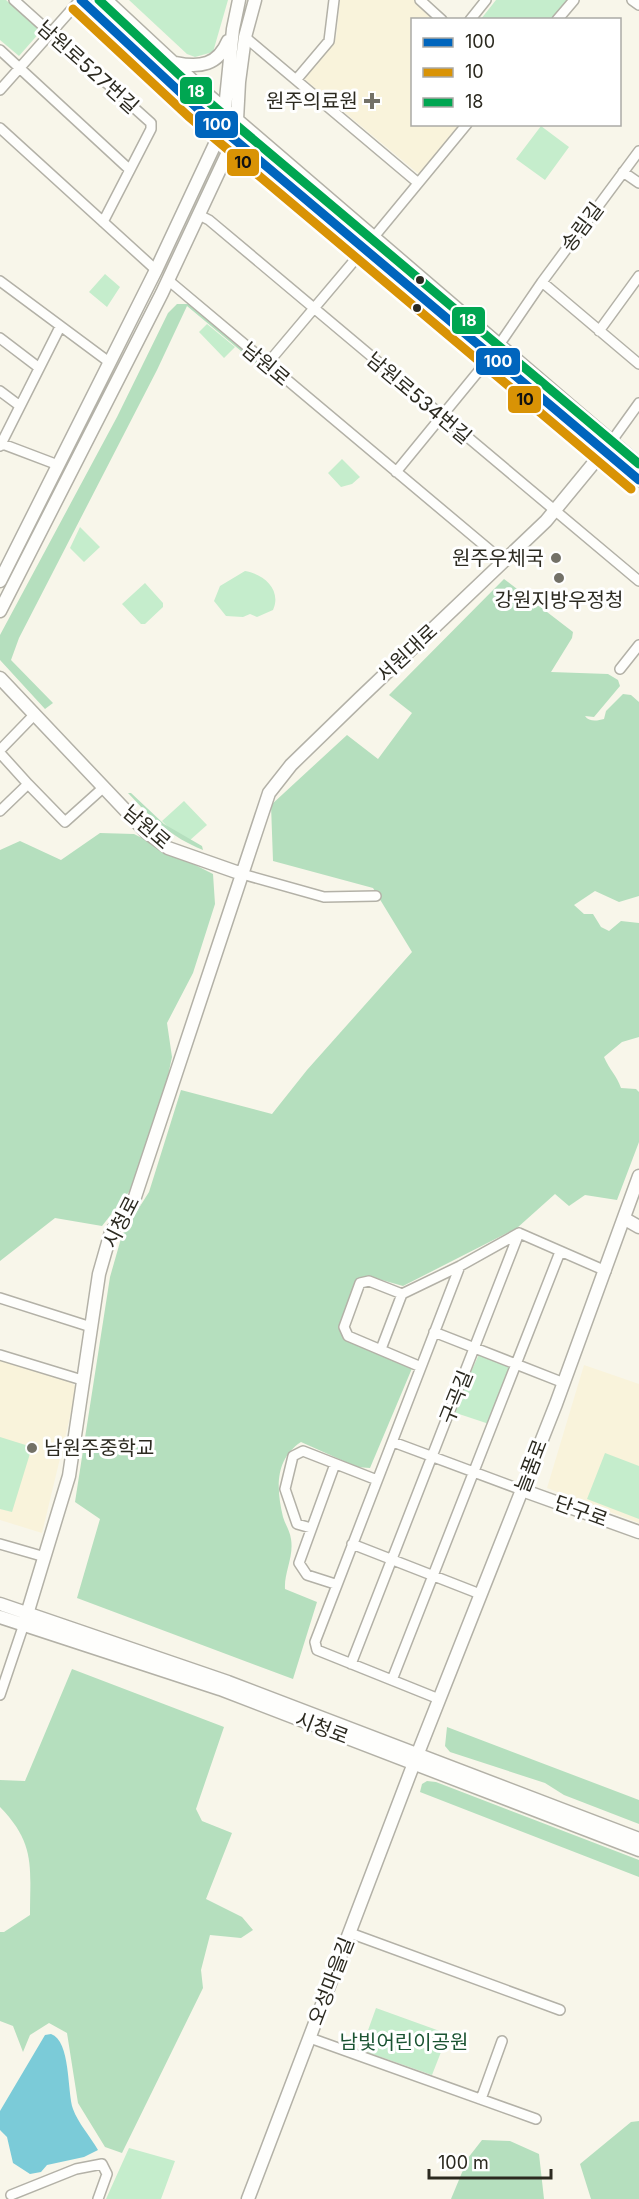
<svg xmlns="http://www.w3.org/2000/svg" width="639" height="2199" viewBox="0 0 639 2199" font-family="Inter,'Noto Sans KR',sans-serif">
<style>
.built{fill:#f9f3db}
.green{fill:#c5edcc}
.forest{fill:#b5dfbe}
.water{fill:#7bcbd8}
.lines{fill:none;stroke-linecap:round;stroke-linejoin:round}
.minor-casing{stroke:#b3b1a7;stroke-width:12}
.tertiary-casing{stroke:#b3b1a7;stroke-width:15}
.minor{stroke:#fefefc;stroke-width:9}
.tertiary{stroke:#fefefc;stroke-width:12}
.bus-1-casing{stroke:#fff;stroke-width:14}
.bus-2-casing{stroke:#fff;stroke-width:14}
.bus-3-casing{stroke:#fff;stroke-width:14}
.bus-1{stroke:#0065bd;stroke-width:9}
.bus-2{stroke:#d99305;stroke-width:9}
.bus-3{stroke:#00a651;stroke-width:9}
.poi-dot{fill:#737167;stroke:#fff;stroke-width:2}
.bus-dot{fill:#2c2a20;stroke:#fff;stroke-width:2}
.labels{text-anchor:middle;dominant-baseline:central;stroke-width:6;stroke-linejoin:round;paint-order:stroke}
.street-label{font-size:20px;fill:#2c2a20;stroke:#fff}
.poi-label{font-size:20px;fill:#2c2a20;stroke:#fff;text-anchor:end}
.park-label{font-size:20px;fill:#1b5433;stroke:#fff}
.line-badge{stroke:#fff;stroke-width:2}
.badge-label{font-size:16px;text-anchor:middle;font-weight:bold;fill:#fff}
.pale-badge-label{font-size:16px;text-anchor:middle;font-weight:bold;fill:#111}
</style>
<rect width="100%" height="100%" fill="#f8f6ea"/>
<!-- built -->
<path class="built" d="M340 0H417L438 19 412 20V124L462 125 420 175 302 77 336 38Z
M0 1358 72 1383 77 1388 42 1533 0 1520Z
M584 1365 639 1384V1523L547 1488Z"/>
<!-- green -->
<path class="green" d="M0 0H6L41 31 19 56 0 40Z
M129 0H228L213 52 195 57 187 54Z
M496 0H567L551 19H481Z
M541 126 569 147 545 180 516 159Z
M105 274 120 287 107 307 89 292Z
M207 324 235 347 224 358 199 332Z
M342 459 360 477 352 484 341 487 328 473Z
M80 527 100 547 84 562 70 548Z
M245 571C264 574 282 590 273 610L257 617 250 614 243 617 226 616 214 601 220 586Z
M145 583 163 603V607L145 624H141L122 604Z
M184 801 207 825 189 841 172 831 162 821Z
M479 1354 511 1365 489 1424 453 1412Z
M0 1437 32 1447 12 1512 0 1509Z
M605 1453 639 1466V1519L587 1499Z
M376 2008 448 2034 432 2075 361 2050Z
M129 2148 175 2161 161 2199H106Z"/>
<!-- forest -->
<path class="forest" d="M177 304H189L267 366 265 371 187 306 157 370 19 638 11 660 53 703 45 709 0 660V635L117 417 168 313Z
M504 579 573 632 572 638 551 672 608 674 618 680 620 686 594 717 585 716C589 722 597 721 604 719L606 711 623 694 631 695 639 702V896L619 902 595 891 574 905 584 914H593L601 927 609 931 621 921 639 923V1037L622 1042 604 1057C609 1069 617 1076 621 1088L636 1089 639 1092V1142L617 1200 585 1195 569 1206 555 1194 517 1228 403 1286 368 1276 351 1301 347 1340 413 1366 370 1468 357 1467 301 1442C275 1459 276 1488 283 1517 285 1524 290 1531 291 1539 294 1557 284 1572 285 1589L317 1602 293 1679 77 1598 100 1519 75 1502 110 1277 122 1235 149 1192 181 1090 272 1114 307 1070 412 952 373 888 273 861 271 805 347 735 378 759 412 713 389 695Z
M128 793H131L164 824 202 846 203 850C171 837 151 818 128 793Z
M100 833 134 834 213 874 215 904 193 973 167 1023 172 1057 166 1085 132 1188 102 1226 55 1218 0 1261V850L20 841 61 860Z
M72 1669 224 1727 196 1809 202 1821 232 1833 206 1899 242 1917 253 1930 241 1938 210 1935 201 1970 203 1988 122 2153 105 2147 78 2103 67 2033 49 2023 30 2035 23 2052 13 2026 0 2021V1932H4L30 1915C30 1867 36 1844 0 1807V1780L25 1781Z
M447 1727 639 1800V1824L564 1795 545 1783 450 1752 445 1746Z
M427 1781 436 1782 639 1860V1877L420 1792 422 1784Z
M639 2121V2199H591L580 2164 631 2122Z
M482 2140 510 2141 539 2154 544 2199H451L468 2158Z"/>
<!-- water -->
<path class="water" d="M51 2034C71 2041 67 2092 73 2109 78 2123 90 2136 98 2150L84 2157 47 2165 41 2172 30 2174 13 2163 7 2137 0 2130V2111L45 2035Z"/>
<g class="lines">
<!-- minor casing -->
<g class="minor-casing">
<path id="minor" d="M14 0 151 123V129L103 222
M420 0 442 20
M632 0 639 5
M470 20 486 0
M557 20 574 0
M245 37 417 182
M0 50 130 170
M296 80 329 41 334 0
M0 90 80 0
M0 128 156 270
M623 172 639 183
M199 215 209 220 639 581
M373 238 467 124
M168 280 504 562
M0 281 109 362
M542 282 639 364
M599 331 639 276
M0 338 38 367
M499 345 542 282 639 151
M267 364 364 249
M0 391 20 406
M611 442 639 403
M0 443 58 465
M0 446 60 327
M396 472 491 356
M620 669 639 645
M0 750 35 714
M0 753 28 784 0 811
M28 784 65 822 104 787
M242 874 324 897 376 896
M402 1294 369 1281 360 1283 344 1327 348 1336 421 1367
M0 1298 91 1327
M434 1332 564 1383
M381 1349 402 1294 460 1266 519 1233 606 1271
M0 1355 82 1380
M393 1442 522 1490
M335 1464 299 1563 307 1575 335 1584
M311 1528 297 1524 285 1489 293 1456 303 1451 377 1480
M0 1544 45 1557
M352 1544 480 1594
M351 1664 519 1233
M392 1680 560 1252
M0 1695 24 1624
M439 1699 317 1650 315 1642 460 1266
M350 1933 560 2010
M310 2038 536 2119
M481 2099 502 2041
M11 2195 76 2169 102 2164 107 2174 98 2199"/>
</g>
<!-- tertiary casing -->
<g class="tertiary-casing">
<path id="tertiary" d="M81 0 196 107 639 480
M106 0 207 94 639 465
M176 63C200 68 218 65 228 41
M0 581 156 270 216 142 225 109 233 29 239 0
M0 611 162 293 229 150 237 120 239 82 245 37 255 0
M0 678 146 832 168 848 242 874
M625 1219 639 1227
M522 1490 639 1532
M0 1604 228 1682 639 1839
M0 1617 220 1689 639 1850
M24 1624 69 1476 99 1274 111 1232 133 1203 269 793 291 765 359 699 546 521 611 442
M248 2199 414 1763 556 1404 639 1176"/>
</g>
<!-- minor -->
<use href="#minor" class="minor"/>
<!-- tertiary -->
<use href="#tertiary" class="tertiary"/>
<!-- bus-1 casing -->
<g class="bus-1-casing">
<path id="bus-1" d="M81 0 196 107 639 480"/>
</g>
<!-- bus-2 casing -->
<g class="bus-2-casing">
<path id="bus-2" d="M73 9 188 116 631 489"/>
</g>
<!-- bus-3 casing -->
<g class="bus-3-casing">
<path id="bus-3" d="M99 0 204 98 639 464"/>
</g>
<!-- bus-1 -->
<use href="#bus-1" class="bus-1"/>
<!-- bus-2 -->
<use href="#bus-2" class="bus-2"/>
<!-- bus-3 -->
<use href="#bus-3" class="bus-3"/>
</g>
<!-- markers -->
<g class="poi-dot">
<path d="M369 92h6v6h6v6h-6v6h-6v-6h-6v-6h6z"/>
<circle cx="556" cy="558" r="6"/>
<circle cx="559" cy="578" r="6"/>
<circle cx="32" cy="1448" r="6"/>
</g>
<g class="bus-dot">
<circle cx="420" cy="280" r="5"/>
<circle cx="417" cy="308" r="5"/>
</g>
<g class="labels">
<!-- street labels -->
<g class="street-label">
<text transform="translate(88 67) rotate(42)">남원로527번길</text>
<text transform="translate(582 227) rotate(-53)">송림길</text>
<text transform="translate(266 364) rotate(40)">남원로</text>
<text transform="translate(419 398) rotate(40)">남원로534번길</text>
<text transform="translate(407 653) rotate(-43)">서원대로</text>
<text transform="translate(147 827) rotate(41)">남원로</text>
<text transform="translate(121 1222) rotate(-63)">시청로</text>
<text transform="translate(456 1397) rotate(-68)">구곡길</text>
<text transform="translate(531 1466) rotate(-69)">늘품로</text>
<text transform="translate(581 1511) rotate(20)">단구로</text>
<text transform="translate(322 1728) rotate(21)">시청로</text>
<text transform="translate(331 1981) rotate(-69)">오성마을길</text>
</g>
<!-- poi labels -->
<g class="poi-label">
<text x="358" y="101">원주의료원</text>
<text x="544" y="558">원주우체국</text>
<text x="559" y="600" text-anchor="middle">강원지방우정청</text>
<text x="44" y="1448" text-anchor="start">남원주중학교</text>
</g>
<!-- park labels -->
<g class="park-label">
<text x="404" y="2042">남빛어린이공원</text>
</g>
</g>
<g class="line-badge">
<rect x="179" y="76" width="34" height="29" rx="6" fill="#00a651"/>
<rect x="194" y="110" width="45" height="29" rx="6" fill="#0065bd"/>
<rect x="226" y="148" width="34" height="29" rx="6" fill="#d99305"/>
<rect x="451" y="306" width="35" height="29" rx="6" fill="#00a651"/>
<rect x="475" y="347" width="46" height="29" rx="6" fill="#0065bd"/>
<rect x="507" y="385" width="35" height="29" rx="6" fill="#d99305"/>
</g>
<g class="badge-label">
<text x="196" y="97">18</text>
<text x="217" y="130">100</text>
<text x="468" y="326">18</text>
<text x="498" y="367">100</text>
</g>
<g class="pale-badge-label">
<text x="243" y="168">10</text>
<text x="525" y="405">10</text>
</g>
<!-- legend -->
<rect x="411" y="18" width="210" height="108" fill="#ffffff" stroke="#abaaa6" stroke-width="1.5"/>
<rect x="423" y="38" width="30" height="9" fill="#0065bd" stroke="#abaaa6" stroke-width="1.5"/>
<text x="465" y="48" font-size="18" fill="#2c2a20">100</text>
<rect x="423" y="68" width="30" height="9" fill="#d99305" stroke="#abaaa6" stroke-width="1.5"/>
<text x="465" y="78" font-size="18" fill="#2c2a20">10</text>
<rect x="423" y="98" width="30" height="9" fill="#00a651" stroke="#abaaa6" stroke-width="1.5"/>
<text x="465" y="108" font-size="18" fill="#2c2a20">18</text>
<!-- scale -->
<path d="M429 2169v9h122v-9" fill="none" stroke="#2c2a20" stroke-width="3"/>
<text x="438" y="2169" font-size="18" fill="#2c2a20" stroke="#ffffff" stroke-width="4.5" paint-order="stroke">100 m</text>
</svg>
